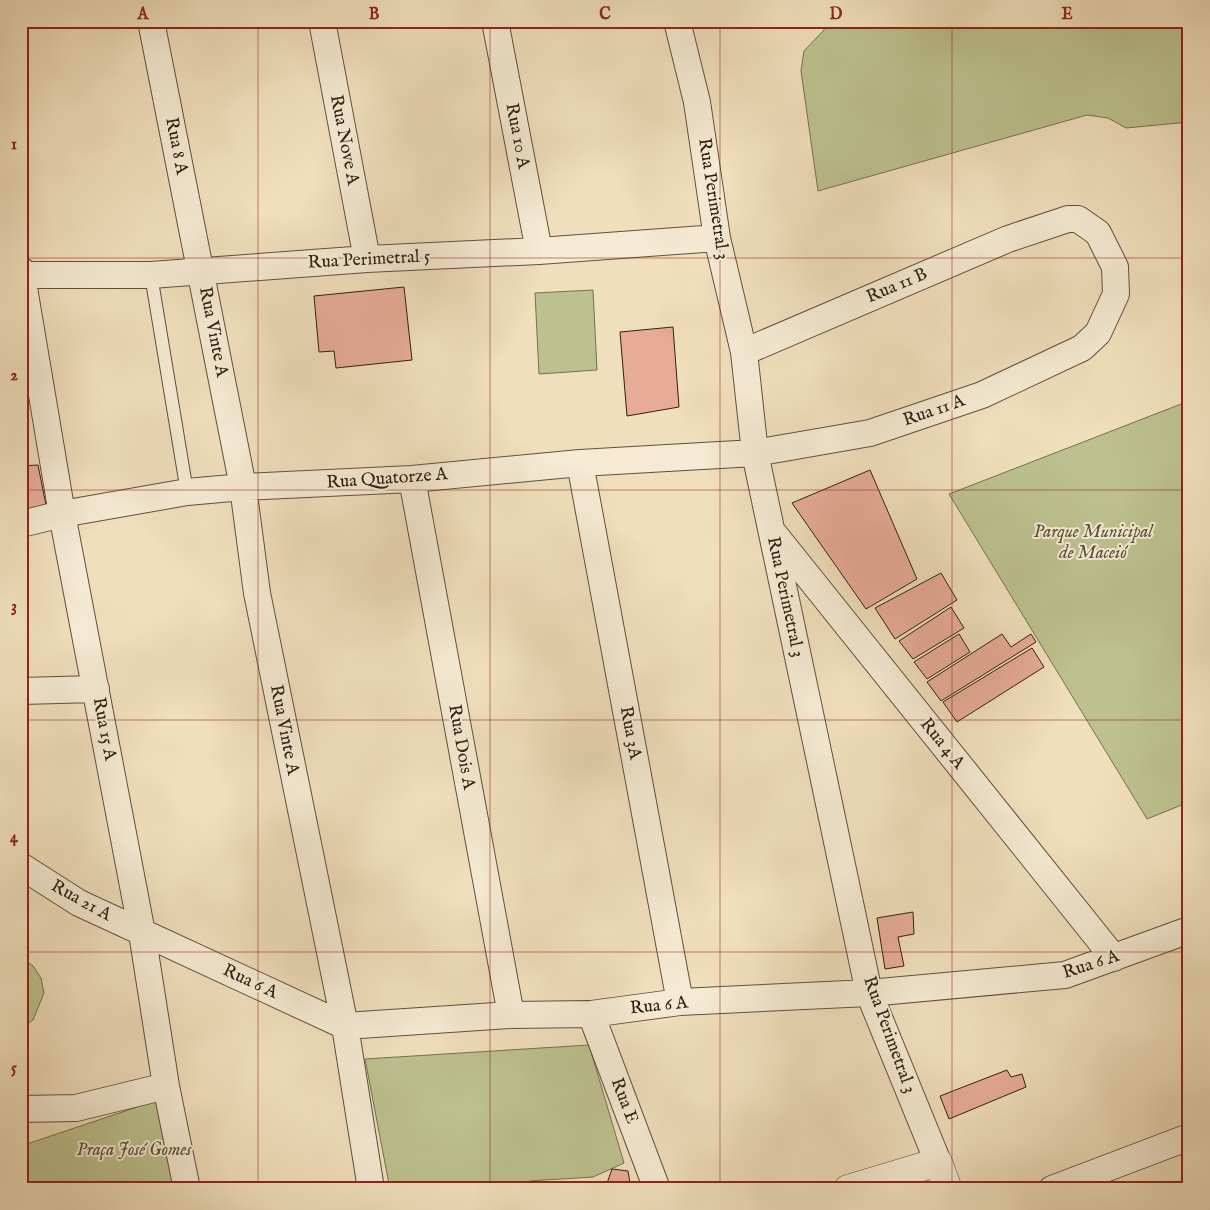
<svg xmlns="http://www.w3.org/2000/svg" width="1210" height="1210" viewBox="0 0 1210 1210" font-family="'IM FELL English',serif">
<style>
.green{fill:#bcc18f;stroke:#767052}
.building{fill:#e7ac98;stroke:#302014}
.lines{fill:none;stroke-linecap:round;stroke-linejoin:round}
.service-casing{stroke:#60503e;stroke-width:14}
.minor-casing{stroke:#60503e;stroke-width:28}
.tertiary-casing{stroke:#60503e;stroke-width:29}
.service{stroke:#f5ead3;stroke-width:12}
.minor{stroke:#f5ead3;stroke-width:26}
.tertiary{stroke:#f5ead3;stroke-width:28}
.grid{fill:none;stroke:#8f2418;stroke-width:1;stroke-opacity:0.55}
.labels{text-anchor:middle;dominant-baseline:central;stroke-width:4;stroke-linejoin:round;paint-order:stroke}
.street-label{font-size:18px;fill:#302014;stroke:#f5ead3}
.park-label{font-size:18px;font-style:italic;fill:#5a5039;stroke:#f5ead3}
.neatline{fill:none;stroke:#8f2418;stroke-width:2}
.grid-label{font-size:16px;text-anchor:middle;font-weight:bold;fill:#8f2418}
</style>
<rect width="100%" height="100%" fill="#f0dfbc"/>
<filter id="stains"><feTurbulence type="fractalNoise" baseFrequency=".004" numOctaves="4"/><feColorMatrix values="0 0 0 0 .2 0 0 0 0 .09 0 0 0 0 .02 0 0 0 .5 -.17"/></filter>
<radialGradient id="worn" r=".72"><stop offset=".6" stop-color="#630" stop-opacity="0"/><stop offset="1" stop-color="#630" stop-opacity=".3"/></radialGradient>
<!-- green -->
<path class="green" d="M827 21H1189V122L1126 128 1108 118 1087 115 818 191 801 71 804 51 824 30Z
M593 290 597 370 539 374 535 293Z
M1189 401V802L1147 819 949 494Z
M21 957 33 966 41 978 44 993 33 1020 21 1029Z
M589 1045 624 1163 593 1177 529 1181 528 1189H390L365 1059Z
M164 1098 179 1189H21V1146Z"/>
<!-- building -->
<path class="building" d="M404 287 412 360 336 368 334 351 319 352 314 296Z
M673 327 679 407 627 416 620 332Z
M38 465 46 505 21 512V466Z
M870 470 917 579 866 609 792 503Z
M941 573 957 600 895 639 875 608Z
M951 607 964 628 913 659 899 641Z
M959 634 970 652 927 679 914 662Z
M1002 634 1011 647 1031 634 1036 642 941 701 927 682Z
M1032 648 1044 667 957 722 943 702Z
M913 912 914 934 898 937 904 966 885 969 877 918Z
M1007 1070 1011 1077 1022 1074 1026 1087 949 1119 940 1096Z
M612 1169 628 1171 631 1189H605Z"/>
<g class="lines">
<!-- service casing -->
<g class="service-casing">
<path id="service" d="M151 275 187 492"/>
</g>
<!-- minor casing -->
<g class="minor-casing">
<path id="minor" d="M151 21 243 487 257 593 345 1026 371 1189
M322 21 367 259
M495 21 539 251
M677 21 697 102 717 238 744 352 755 453 869 993 938 1162
M21 270 62 514 142 933 166 1086 187 1189
M21 275H151L367 259 539 251 717 238
M580 463 680 1002
M412 479 511 1015
M21 524 62 514 187 492 243 487 412 479 580 463 755 453 870 433 982 395 1082 348 1098 333 1116 294 1115 267 1098 233 1078 219H1068L1008 239 744 352
M775 535 1114 958
M21 691 96 689
M21 866 79 903 345 1026 511 1015 591 1014 680 1002 869 993 1065 975 1189 930
M591 1014 657 1189
M21 1109 76 1108 166 1086
M1052 1189 1189 1137"/>
</g>
<!-- tertiary casing -->
<g class="tertiary-casing">
<path id="tertiary" d="M848 1189 938 1162 948 1189"/>
</g>
<!-- service -->
<use href="#service" class="service"/>
<!-- minor -->
<use href="#minor" class="minor"/>
<!-- tertiary -->
<use href="#tertiary" class="tertiary"/>
</g>
<!-- grid -->
<path class="grid" d="M258 21V1189M490 21V1189M720 21V1189M952 21V1189M21 258H1189M21 490H1189M21 720H1189M21 952H1189"/>
<g class="labels">
<!-- street labels -->
<g class="street-label">
<text transform="translate(517 136) rotate(79)">Rua 10 A</text>
<text transform="translate(344 140) rotate(79)">Rua Nove A</text>
<text transform="translate(176 146) rotate(79)">Rua 8 A</text>
<text transform="translate(713 199) rotate(81)">Rua Perimetral 3</text>
<text transform="translate(369 260) rotate(-3)">Rua Perimetral 5</text>
<text transform="translate(897 286) rotate(-23)">Rua 11 B</text>
<text transform="translate(213 332) rotate(79)">Rua Vinte A</text>
<text transform="translate(934 411) rotate(-19)">Rua 11 A</text>
<text transform="translate(387 479) rotate(-4)">Rua Quatorze A</text>
<text transform="translate(785 597) rotate(78)">Rua Perimetral 3</text>
<text transform="translate(104 729) rotate(79)">Rua 15 A</text>
<text transform="translate(284 730) rotate(79)">Rua Vinte A</text>
<text transform="translate(630 733) rotate(79)">Rua 3A</text>
<text transform="translate(942 744) rotate(51)">Rua 4 A</text>
<text transform="translate(461 747) rotate(80)">Rua Dois A</text>
<text transform="translate(81 901) rotate(29)">Rua 21 A</text>
<text transform="translate(1091 965) rotate(-18)">Rua 6 A</text>
<text transform="translate(250 982) rotate(25)">Rua 6 A</text>
<text transform="translate(659 1006) rotate(-6)">Rua 6 A</text>
<text transform="translate(889 1035) rotate(70)">Rua Perimetral 3</text>
<text transform="translate(624 1101) rotate(69)">Rua E</text>
</g>
<!-- park labels -->
<g class="park-label">
<text x="1093" y="532">Parque Municipal<tspan x="1093" dy="21">de Maceió</tspan></text>
<text x="134" y="1150">Praça José Gomes</text>
</g>
</g>
<!-- margin -->
<rect width="1210" height="1210" fill="none" stroke="#f0dfbc" stroke-width="55"/>
<rect x="28" y="28" width="1154" height="1154" class="neatline"/>
<g class="grid-label">
<text x="143" y="19">A</text>
<text x="374" y="19">B</text>
<text x="605" y="19">C</text>
<text x="836" y="19">D</text>
<text x="1067" y="19">E</text>
<text x="14" y="149">1</text>
<text x="14" y="380">2</text>
<text x="14" y="611">3</text>
<text x="14" y="842">4</text>
<text x="14" y="1073">5</text>
</g>
<rect width="100%" height="100%" filter="url(#stains)"/>
<rect width="100%" height="100%" fill="url(#worn)"/>
</svg>
